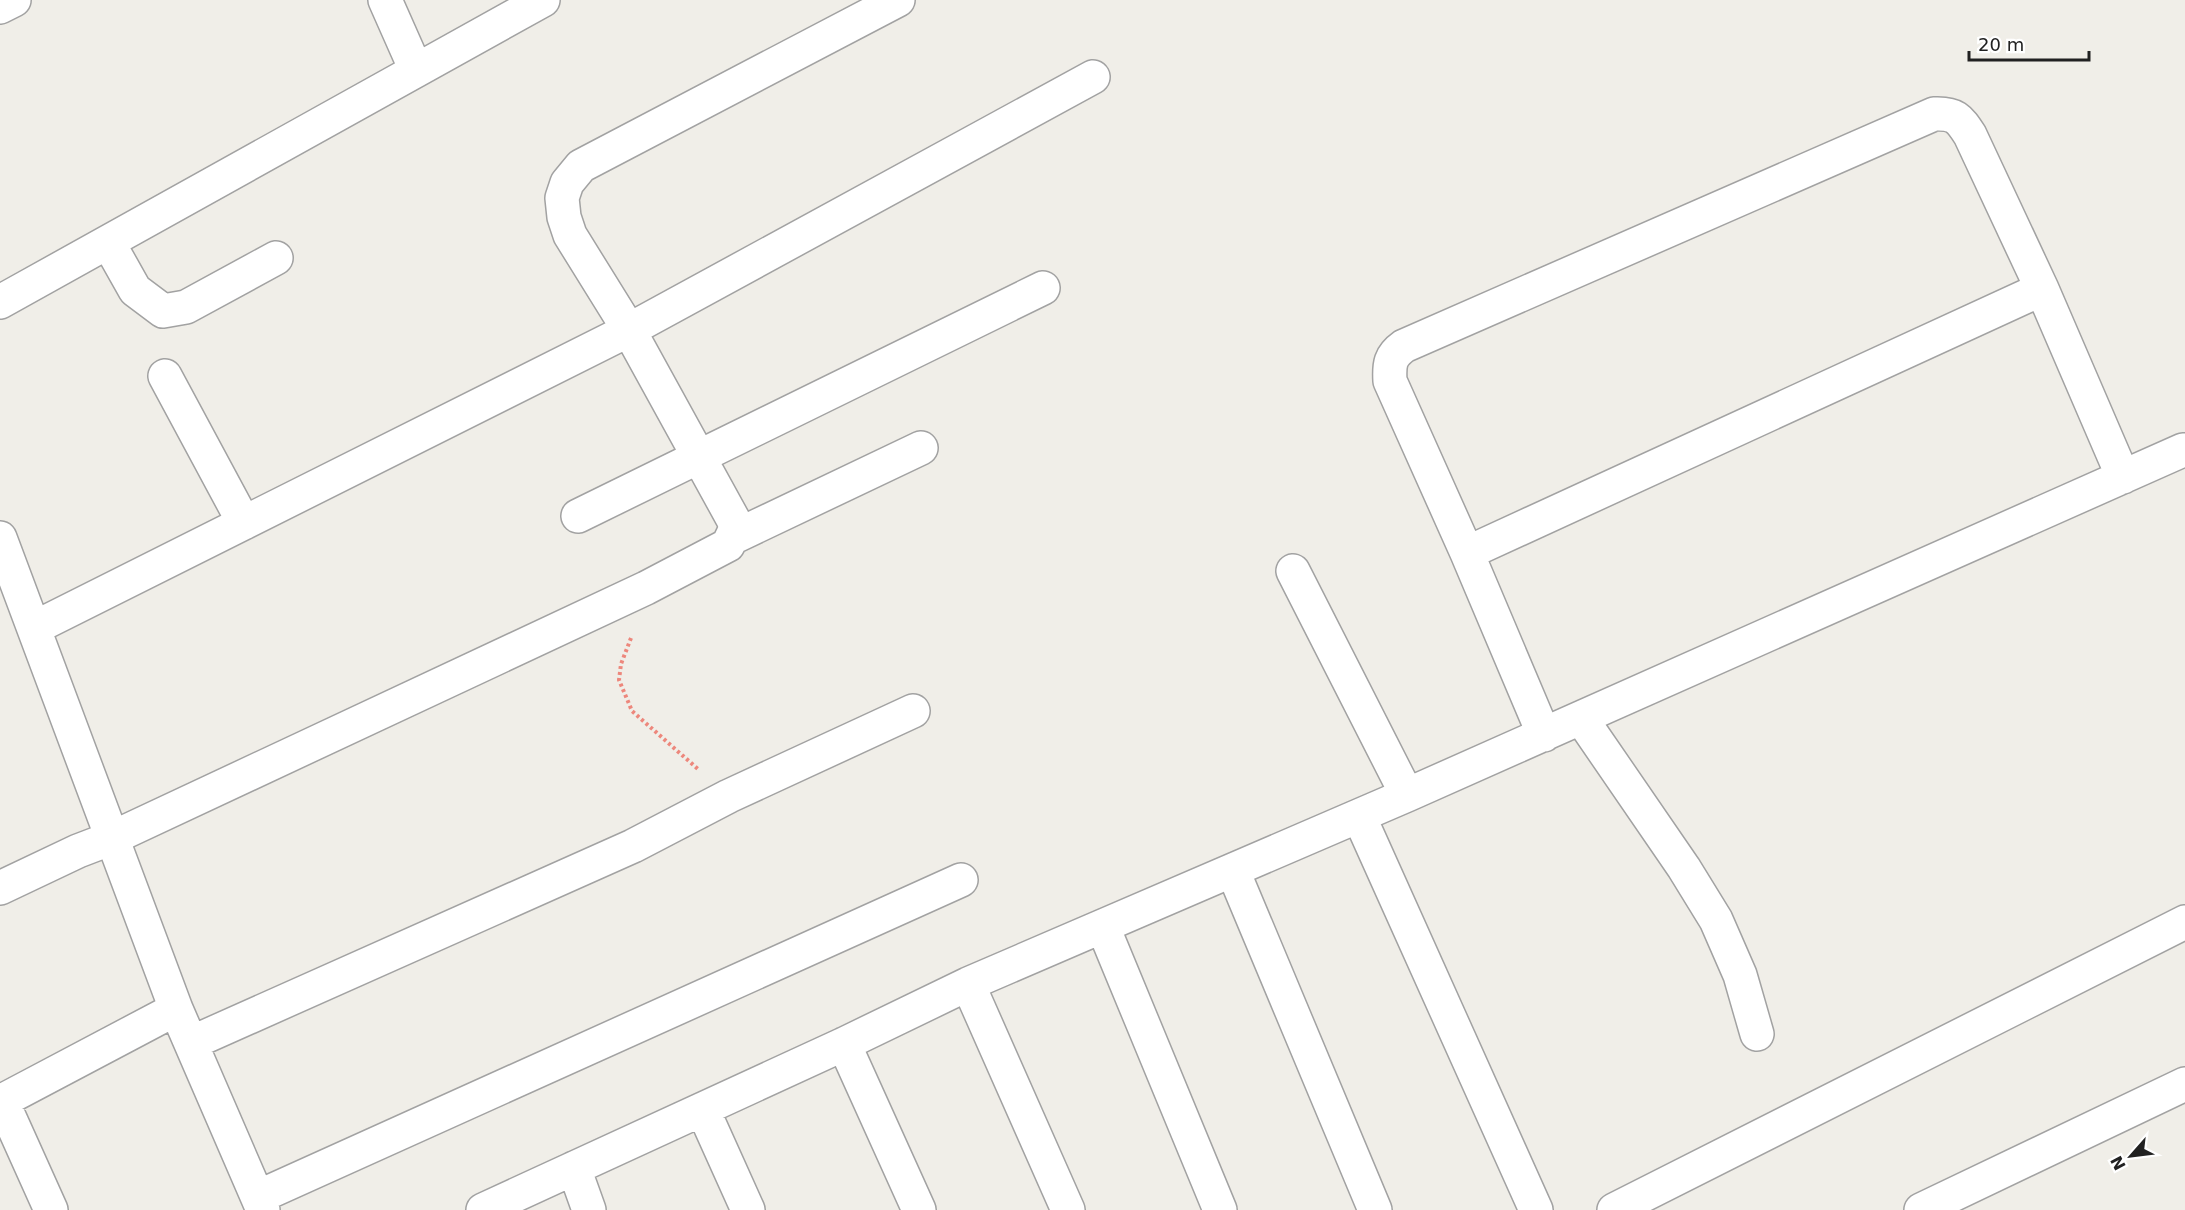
<svg xmlns="http://www.w3.org/2000/svg" width="2185" height="1210" viewBox="0 0 2185 1210" font-family="'DejaVu Sans',sans-serif">
<style>
.lines{fill:none;stroke-linecap:round;stroke-linejoin:round}
.minor-casing{stroke:#a2a2a2;stroke-width:36}
.path{stroke:#ed877c;stroke-width:4;stroke-dasharray:3 3;stroke-linecap:butt}
.minor{stroke:#fff;stroke-width:33}
</style>
<rect width="100%" height="100%" fill="#f0eee8"/>
<g class="lines">
<!-- minor casing -->
<g class="minor-casing">
<path id="minor" d="M385 0 416 70
M0 7 14 0
M108 242 135 290 163 311 186 307 276 258
M0 302 543 0
M165 376 244 523
M578 516 1043 288
M734 537 921 448
M0 538 176 1009 263 1210
M1467 553 2042 289
M1293 571 1407 795
M34 628 629 330 1093 77
M1581 718 1684 868 1716 920 1740 975 1757 1034
M1544 735 1467 553 1390 381C1389 364 1390 356 1404 346L1934 114C1955 113 1959 118 1970 135L2042 289 2123 477
M1359 816 1536 1210
M1233 871 1375 1210
M0 888 78 851 112 838 646 588 728 545 736 528 733 519 629 330 570 235 564 217 562 198 567 183 581 166 898 0
M1103 927 1220 1210
M968 984 1068 1210
M191 1043 633 846 729 796 913 711
M844 1044 919 1210
M2 1101 51 1210
M0 1102 176 1009
M703 1110 748 1210
M574 1168 589 1210
M258 1197 961 880
M483 1210 844 1044 968 984 1407 795 2183 450
M1614 1210 2185 922
M1921 1210 2185 1084"/>
</g>
<!-- path -->
<path class="path" d="M631 638 621 664 619 680 632 711 699 770"/>
<!-- minor -->
<use href="#minor" class="minor"/>
</g>
<!-- north arrow -->
<g transform="translate(2131 1156) rotate(242)" stroke="#ffffff" stroke-width="4.5" paint-order="stroke">
<path d="M0-4.5L10 22L0 15L-10 22Z" fill="#212121"/>
<text y="-9" font-size="16" font-weight="bold" text-anchor="middle" fill="#212121">N</text>
</g>
<!-- scale -->
<path d="M1969 51v9h120v-9" fill="none" stroke="#212121" stroke-width="3"/>
<text x="1978" y="51" font-size="18" fill="#212121" stroke="#ffffff" stroke-width="4.5" paint-order="stroke">20 m</text>
</svg>
